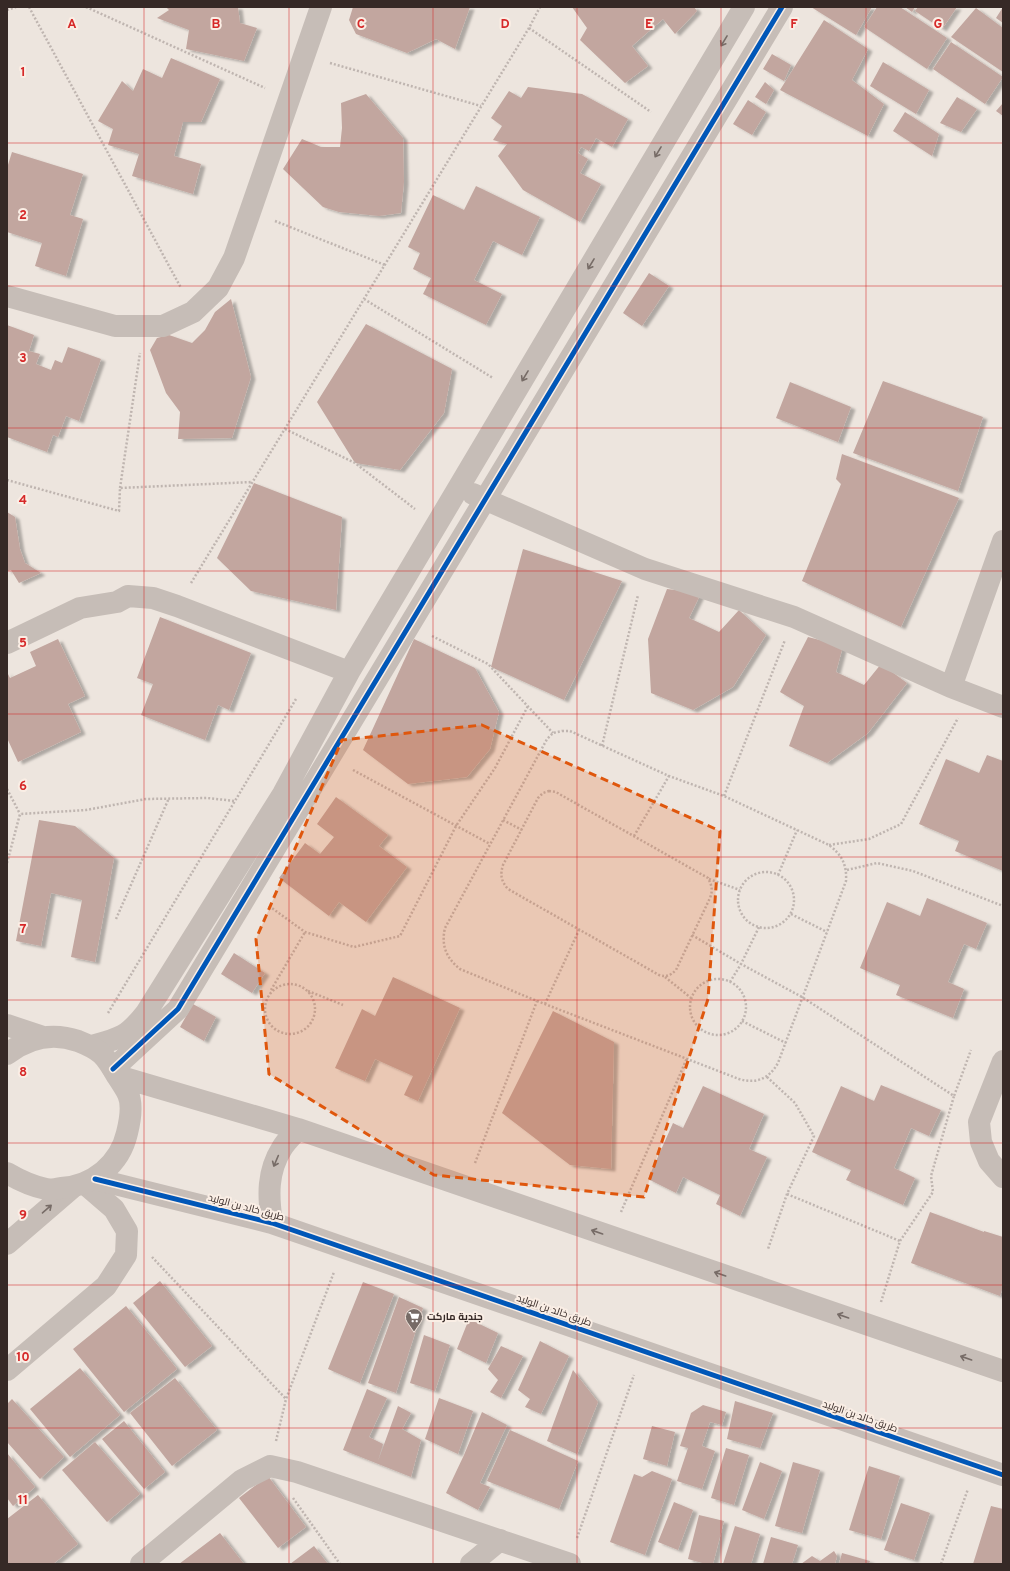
<svg xmlns="http://www.w3.org/2000/svg" width="1010" height="1571" viewBox="0 0 1010 1571" font-family="Overpass,Cairo,sans-serif">
<style>
.building{fill:#c2a69f;filter:url(#shadow)}
.lines{fill:none;stroke-linecap:round;stroke-linejoin:round}
.path{stroke:#bfb5b0;stroke-width:2.5;stroke-dasharray:2 2;stroke-linecap:butt}
.minor{stroke:#c6bdb7;stroke-width:22}
.tertiary{stroke:#c6bdb7;stroke-width:22}
.cycleway-casing{stroke:#faeee5;stroke-width:8}
.cycleway{stroke:#0057b8;stroke-width:5}
.oneway{stroke:#776c67}
.marked{fill:#df570d;fill-opacity:0.2;stroke:#df570d;stroke-width:3;stroke-dasharray:8 5;stroke-linejoin:round}
.grid{fill:none;stroke:#d62828;stroke-width:1;stroke-opacity:0.55}
.labels{text-anchor:middle;dominant-baseline:central;stroke-width:4;stroke-linejoin:round;paint-order:stroke}
.street-label{font-size:10px;fill:#362926;stroke:#faeee5}
.poi-label{font-size:10px;font-weight:bold;fill:#362926;stroke:#faeee5;text-anchor:start}
.grid-label{font-size:13px;text-anchor:middle;font-weight:bold;fill:#d62828;stroke:#faeee5;stroke-width:4;stroke-linejoin:round;paint-order:stroke}
</style>
<defs>
<filter id="shadow"><feDropShadow dx="4.5" dy="2.5" stdDeviation="1" flood-color="#0004"/></filter>
</defs>
<rect width="100%" height="100%" fill="#ede5de"/>
<!-- building -->
<path class="building" d="M166 7H238L240 23 257 28 244 61 186 49 189 30 157 18 169 10Z
M353 7H470L455 49 436 39 407 53 356 34 349 20Z
M572 7H694L697 11 675 34 663 19 632 46 648 66 625 83 580 40 587 28Z
M811 7H872L856 35Z
M877 7H900L947 38 927 69 864 27Z
M905 7H915L912 12Z
M918 7H957L942 29 915 11Z
M1003 7V23L996 18Z
M976 8 1003 28V72L951 37Z
M824 20 868 49 852 80 884 104 868 136 780 90Z
M951 42 1003 77 985 104 933 69Z
M772 54 791 65 784 81 763 69Z
M171 58 220 79 201 122H183L174 156 201 164 193 194 132 176 139 154 108 145 113 129 98 121 122 81 133 91 143 69 162 78Z
M883 62 929 90 916 114 870 86Z
M765 82 774 90 766 104 755 97Z
M528 87 582 94 628 119 612 147 596 138 589 151 581 147 578 153 588 159 580 173 601 184 580 222 523 190 498 156 507 144 493 140 502 126 491 118 509 91 521 98Z
M366 94 403 138 404 182 401 213 379 216 339 212 323 207 283 169 302 139 321 147H340L342 128 341 103Z
M957 97 977 109 961 132 940 123Z
M748 100 766 112 752 135 733 124Z
M1003 103V116L996 111Z
M905 112 939 134 932 156 893 131Z
M12 152 83 174 70 215 83 219 66 276 35 266 42 243 7 232V168Z
M476 186 540 217 522 255 493 241 474 280 502 294 486 325 423 294 431 278 413 269 420 253 408 247 433 195 464 210Z
M649 273 669 286 642 326 623 313Z
M231 299 251 377 232 438 178 439 180 412 166 393 150 350 157 338 169 335 192 343 205 330 215 312Z
M366 324 452 369 444 413 400 470 355 463 317 402Z
M7 325 34 335 29 351 40 354 36 364 51 370 55 360 62 363 68 347 101 359 79 421 66 416 58 437 53 435 47 452 7 437Z
M883 381 983 417 958 491 853 453Z
M790 382 851 407 838 442 776 418Z
M842 454 959 498 901 627 802 581 841 484 836 479Z
M254 483 342 517 336 610 251 591 217 558Z
M7 512 15 517 20 549 25 563 41 573 19 583 11 570 7 571Z
M523 549 622 581 564 700 491 667Z
M667 589 701 593 689 618 719 632 739 610 766 635 733 687 693 710 651 693 648 639Z
M160 617 251 653 229 710 218 705 205 740 141 715 153 684 137 678Z
M808 637 843 646 836 672 864 685 881 664 907 683 868 733 827 763 789 746 804 706 780 692Z
M58 639 85 696 68 704 81 732 18 762 7 738V672L10 678 36 666 30 652Z
M414 639 475 668 499 712 490 749 467 777 408 784 363 750Z
M987 755 1003 761V871L955 851 959 841 919 824 946 759 979 773Z
M336 797 388 835 379 846 407 867 366 922 339 902 329 916 279 878 305 843 320 854 334 837 317 824Z
M39 820 75 826 114 858 95 962 71 957 82 900 51 893 41 946 16 941Z
M927 898 987 923 976 949 964 944 948 982 964 989 953 1018 896 995 900 985 860 968 887 902 920 916Z
M234 953 265 973 252 993 221 974Z
M393 977 460 1008 418 1101 404 1095 413 1076 375 1059 365 1081 335 1068 362 1009 375 1016Z
M193 1004 216 1017 204 1041 180 1027Z
M553 1011 614 1042 611 1169 570 1165 502 1113Z
M881 1085 941 1110 929 1136 911 1128 894 1168 915 1178 903 1205 846 1180 851 1170 812 1152 841 1086 874 1101Z
M703 1086 764 1114 749 1149 767 1157 740 1216 716 1204 720 1195 683 1177 676 1193 648 1179 673 1123 683 1128Z
M930 1212 984 1232V1231L1003 1237V1287L1000 1296 911 1263Z
M160 1281 212 1346 185 1367 133 1303Z
M363 1282 394 1294 360 1383 328 1369Z
M399 1297 423 1308 396 1393 368 1383Z
M126 1306 177 1369 124 1412 73 1349Z
M469 1319 498 1333 486 1363 457 1349Z
M424 1335 450 1345 435 1391 410 1383Z
M540 1341 569 1356 541 1414 525 1407 530 1399 518 1390Z
M501 1346 523 1356 501 1398 490 1392 498 1380 488 1369Z
M80 1368 120 1415 70 1457 30 1409Z
M573 1370 598 1402 577 1454 547 1441Z
M175 1378 217 1430 172 1466 130 1413Z
M367 1389 387 1398 369 1437 383 1444 378 1461 398 1406 411 1413 402 1429 421 1440 411 1477 343 1450Z
M439 1398 473 1411 458 1454 425 1439Z
M12 1399 64 1457 40 1479 7 1442V1404Z
M735 1401 773 1413 760 1448 727 1439Z
M703 1405 726 1412 722 1425 710 1422 702 1446 715 1451 702 1489 677 1481 688 1448 680 1446 691 1413Z
M482 1412 507 1425 480 1483 490 1487 478 1510 446 1493 464 1455Z
M124 1421 165 1472 144 1489 102 1439Z
M652 1426 675 1432 667 1466 643 1459Z
M510 1430 578 1461 559 1509 487 1481Z
M95 1442 140 1494 107 1522 62 1470Z
M726 1448 749 1455 734 1505 711 1498Z
M7 1453 35 1487 13 1506 7 1498Z
M760 1462 782 1471 764 1519 742 1510Z
M793 1462 820 1470 802 1533 775 1526Z
M869 1466 900 1476 881 1539 849 1530Z
M652 1471 672 1479 645 1555 610 1542 634 1474 642 1477Z
M268 1476 306 1527 278 1548 239 1498Z
M38 1495 78 1544 53 1564H8L7 1563V1519Z
M674 1502 693 1510 678 1550 658 1542Z
M901 1503 930 1513 914 1560 884 1550Z
M991 1506 1003 1509V1564H973Z
M699 1515 724 1521 713 1564H706L688 1559Z
M735 1526 760 1534 751 1564H723Z
M220 1533 244 1564H179Z
M771 1537 798 1545 792 1564H763Z
M314 1546 328 1564H290Z
M834 1551 837 1556 835 1564H801L812 1556 820 1561Z
M842 1553 870 1561 869 1564H839Z"/>
<g class="lines">
<!-- path -->
<path class="path" d="M29 7 181 288
M86 7 265 88
M7 10 16 7
M529 28 651 112
M330 63 481 106
M275 221 385 265
M364 299 493 378
M285 429 355 463 415 509
M7 480 119 511 120 488 252 482
M120 488 140 353
M191 583 529 28 540 7
M432 636 488 664 553 733
M562 731H570L669 776 724 796 829 845C842 855 847 865 846 881L778 1063C769 1079 756 1084 739 1079L537 1001 460 969C446 958 441 945 445 928L547 739 553 733Z
M602 746 638 595
M353 770 490 844
M7 789 20 814
M549 791 556 792 561 795 708 878C712 886 713 890 710 898L676 970C670 976 666 977 659 975L508 889C501 881 500 875 503 865L538 798 543 793Z
M724 796 785 640
M503 820 522 830
M634 836 669 776
M829 845 869 839 901 824 958 718
M7 863 20 814 86 810 146 799 207 798 235 801
M847 870 877 863 913 871 1003 906
M738 900a28 28 0 1 1 56 0a28 28 0 1 1-56 0Z
M778 875 797 830
M709 879 740 890
M269 906 305 932 354 947 400 936 456 826 495 768 528 706
M791 914 827 932
M116 919 169 798
M692 935 741 964 802 997 954 1096 971 1050
M665 977 691 998
M690 1007a28 28 0 1 1 56 0a28 28 0 1 1-56 0Z
M730 982 741 964 759 927
M265 1009a25 25 0 1 1 50 0a25 25 0 1 1-50 0Z
M271 990 305 932
M308 991 343 1005
M545 1004 579 930
M108 1013 296 699
M742 1021 786 1043
M767 1077 795 1103 814 1136 787 1194 768 1249
M475 1163 537 1001
M787 1194 900 1241
M621 1212 687 1058
M152 1257 286 1399
M881 1302 900 1241 933 1192 931 1176 954 1096
M276 1441 286 1399 334 1272
M293 1498 340 1564
M577 1538 634 1375
M941 1564 968 1489"/>
<!-- minor -->
<path class="minor" d="M7 296 115 326H163L193 312 218 288 234 258 321 7
M473 494 645 569 794 617 951 687 1003 707
M7 643 80 608 117 602 128 596 153 598 177 606 349 672
M951 687 1003 541
M92 1046C121 1038 127 1037 146 1013L283 794 349 672 744 7
M1003 1061 979 1122 981 1142 989 1161 1003 1177
M113 1069 178 1009 782 7
M7 1244 72 1188
M7 1370 106 1286 126 1255 127 1231 114 1209 85 1184
M141 1564 242 1480 270 1466 297 1472 570 1564
M471 1564 500 1540"/>
<!-- tertiary -->
<path class="tertiary" d="M7 1025 43 1037
M7 1054C28 1038 52 1032 78 1041 101 1050 105 1055 117 1076 121 1082 125 1088 128 1094 133 1105 130 1121 127 1133 120 1164 93 1186 61 1188 56 1189 50 1190 46 1189 31 1186 19 1180 7 1173
M118 1076 298 1129 1003 1371
M95 1179 272 1223 1003 1475
M272 1223C268 1196 267 1172 282 1148 286 1141 293 1135 298 1129"/>
<!-- cycleway casing -->
<g class="cycleway-casing">
<path id="cycleway" d="M113 1069 178 1009 782 7
M95 1179 272 1223 1003 1475"/>
</g>
<!-- cycleway -->
<use href="#cycleway" class="cycleway"/>
</g>
<!-- one-way arrows -->
<defs><path id="oneway-shaft" d="M-6 0H5M1.5-3L5.5 0L1.5 3" fill="none" stroke-width="1.6" stroke-linecap="round" stroke-linejoin="round"/></defs>
<g class="oneway">
<use href="#oneway-shaft" transform="translate(724 41) rotate(121)"/>
<use href="#oneway-shaft" transform="translate(658 152) rotate(121)"/>
<use href="#oneway-shaft" transform="translate(591 264) rotate(121)"/>
<use href="#oneway-shaft" transform="translate(525 376) rotate(121)"/>
<use href="#oneway-shaft" transform="translate(276 1161) rotate(113)"/>
<use href="#oneway-shaft" transform="translate(47 1209) rotate(-41)"/>
<use href="#oneway-shaft" transform="translate(597 1232) rotate(-161)"/>
<use href="#oneway-shaft" transform="translate(720 1274) rotate(-161)"/>
<use href="#oneway-shaft" transform="translate(843 1316) rotate(-161)"/>
<use href="#oneway-shaft" transform="translate(966 1358) rotate(-161)"/>
</g>
<!-- marked area -->
<path class="marked" d="M482 725 720 831 708 999 644 1197 434 1175 269 1074 256 939 342 740Z"/>
<!-- grid -->
<path class="grid" d="M144 7V1564M289 7V1564M433 7V1564M577 7V1564M721 7V1564M866 7V1564M7 143H1003M7 286H1003M7 428H1003M7 571H1003M7 714H1003M7 857H1003M7 1000H1003M7 1143H1003M7 1285H1003M7 1428H1003"/>
<!-- icons -->
<defs>
<g id="supermarket-pin" transform="scale(0.9)"><path d="M0 17L-7.5 6A9.5 9.5 0 1 1 7.5 6Z" fill="#766b66" stroke="#faeee5"/><path d="M-6-5.5h2.5l.6 2H6L4.5 2H-2.5L-4.4-4H-6ZM-1.5 3.2a1.3 1.3 0 1 0 .1 0ZM3 3.2a1.3 1.3 0 1 0 .1 0Z" fill="#fff"/></g>
</defs>
<g fill-rule="evenodd">
<use href="#supermarket-pin" x="414" y="1317"/>
</g>
<g class="labels">
<!-- street labels -->
<g class="street-label">
<text transform="translate(246 1208) rotate(15)">طريق خالد بن الوليد</text>
<text transform="translate(554 1311) rotate(19)">طريق خالد بن الوليد</text>
<text transform="translate(860 1417) rotate(19)">طريق خالد بن الوليد</text>
</g>
<!-- poi labels -->
<g class="poi-label">
<text x="427" y="1317">جندية ماركت</text>
</g>
</g>
<g class="grid-label">
<text x="72" y="28">A</text>
<text x="216" y="28">B</text>
<text x="361" y="28">C</text>
<text x="505" y="28">D</text>
<text x="649" y="28">E</text>
<text x="794" y="28">F</text>
<text x="938" y="28">G</text>
<text x="23" y="76">1</text>
<text x="23" y="219">2</text>
<text x="23" y="362">3</text>
<text x="23" y="504">4</text>
<text x="23" y="647">5</text>
<text x="23" y="790">6</text>
<text x="23" y="933">7</text>
<text x="23" y="1076">8</text>
<text x="23" y="1219">9</text>
<text x="23" y="1361">10</text>
<text x="23" y="1504">11</text>
</g>
<!-- border -->
<rect width="1010" height="1571" fill="none" stroke="#362926" stroke-width="16"/>
</svg>
